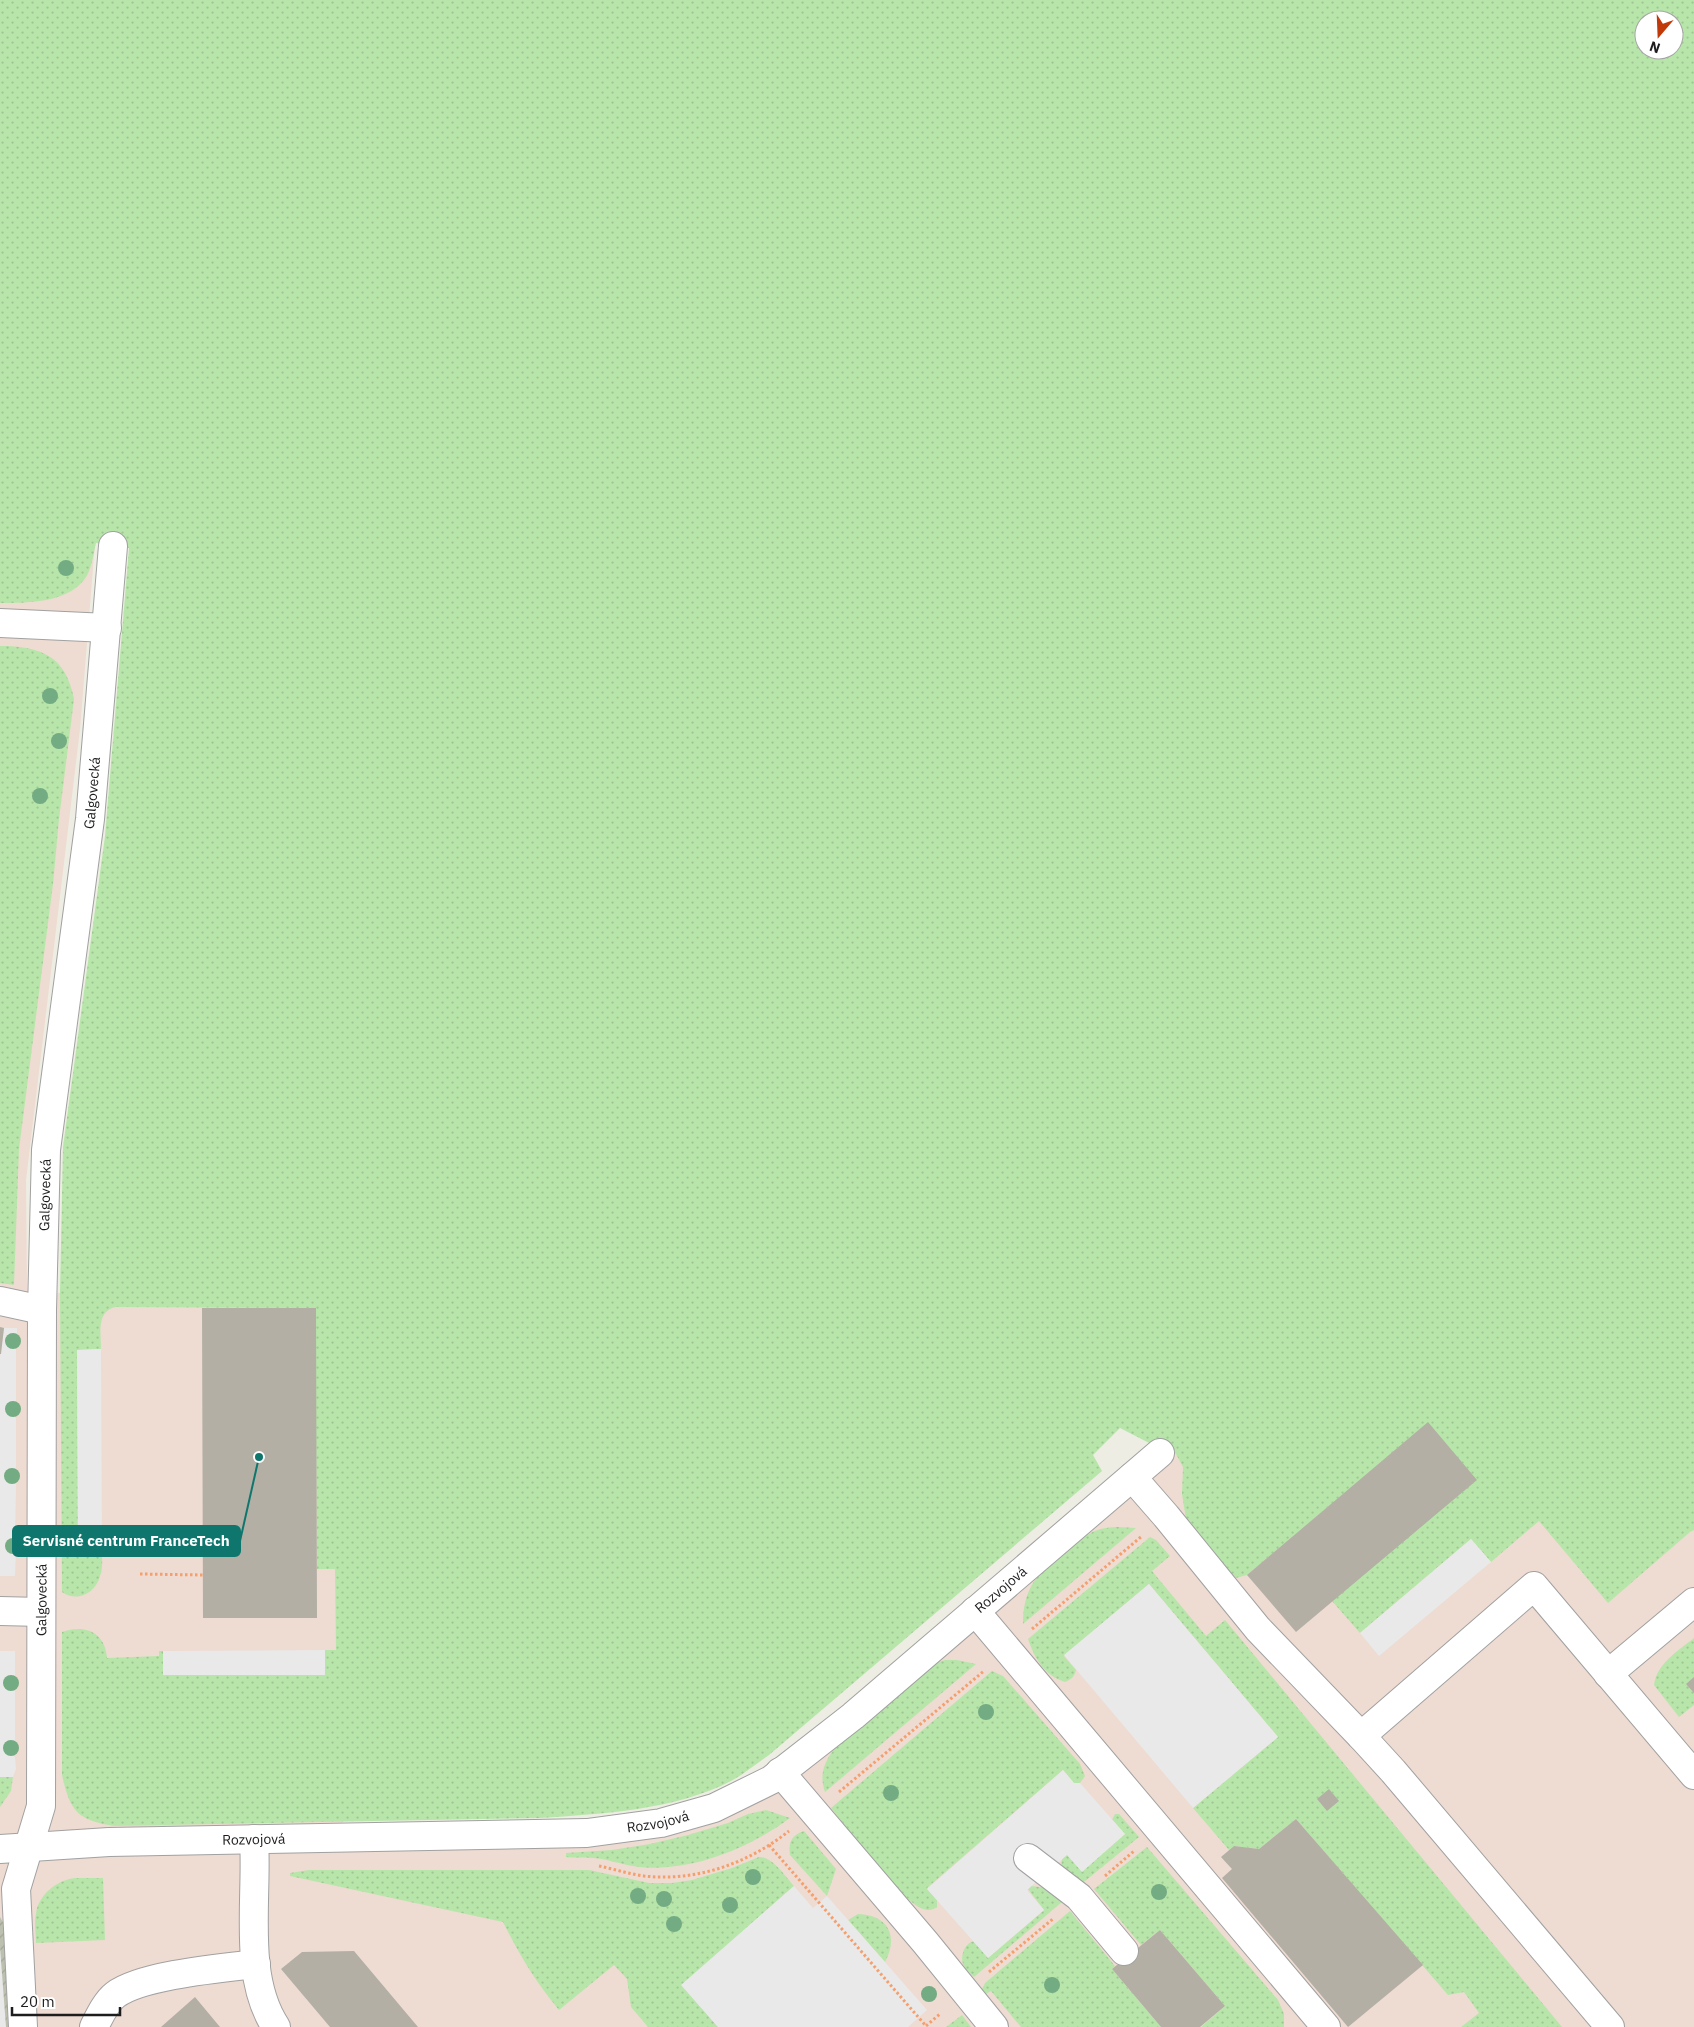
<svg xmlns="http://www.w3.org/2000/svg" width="1694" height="2027" viewBox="0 0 1694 2027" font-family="'IBM Plex Sans',sans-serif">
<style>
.commercial{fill:#eedbd2}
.construction{fill:url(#construction-furrows)}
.grass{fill:url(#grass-dots);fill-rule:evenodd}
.parking{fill:#e9e9e9}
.building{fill:#b3afa5}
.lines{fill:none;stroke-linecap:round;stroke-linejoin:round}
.minor-casing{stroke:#a1a1a1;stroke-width:30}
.path{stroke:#f49f6d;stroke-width:3;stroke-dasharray:2.5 2.5;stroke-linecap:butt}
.minor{stroke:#fff;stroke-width:28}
.tree{fill:#73ab82}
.labels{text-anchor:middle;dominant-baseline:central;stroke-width:4;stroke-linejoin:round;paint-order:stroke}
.street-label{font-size:14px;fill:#1d1d1d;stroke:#fff}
.leader{fill:none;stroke:#0f766e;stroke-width:2}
.callout-dot{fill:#0f766e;stroke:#fff;stroke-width:2}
.callout{fill:#0f766e;stroke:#0f766e;stroke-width:2}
.callout-label{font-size:15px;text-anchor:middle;font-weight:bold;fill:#fff}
</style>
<defs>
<pattern id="construction-furrows" width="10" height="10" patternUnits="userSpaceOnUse" patternTransform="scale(1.25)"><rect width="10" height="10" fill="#bcc1af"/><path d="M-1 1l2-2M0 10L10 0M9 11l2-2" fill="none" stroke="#a1a596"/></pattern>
<pattern id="grass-dots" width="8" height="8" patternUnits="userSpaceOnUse" patternTransform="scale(1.25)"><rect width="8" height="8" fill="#b8e6aa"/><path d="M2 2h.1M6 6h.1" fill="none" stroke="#9ec592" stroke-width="1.8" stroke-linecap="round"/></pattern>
</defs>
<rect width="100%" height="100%" fill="#edede3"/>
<!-- commercial -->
<path class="commercial" d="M0 272 95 543 80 729 26 1180 27 1291 60 1293 332 1292 343 1838 587 1833 771 1780 1160 1453 1694 1365V2027H0Z"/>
<!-- construction -->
<path class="construction" d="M0 1917 4 1924 8 2027H0Z"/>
<!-- grass -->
<path class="grass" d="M0 0H1694V1530L1690 1532 1608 1603 1539 1521 1491 1562 1471 1539 1360 1633 1332 1601 1428 1423 1247 1575 1236 1578 1208 1550 1186 1519 1182 1494 1183 1467 1176 1454 1155 1446 1120 1428 1093 1455 1102 1471 769 1755C756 1764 744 1774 731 1781 675 1810 602 1814 540 1818L114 1826C77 1820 70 1811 62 1775V1632C85 1624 105 1632 107 1658L159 1656V1651H163V1675L325 1674V1650H336L335 1569H317L315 1308 116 1307C96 1311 101 1333 101 1349L77 1350 78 1551 102 1552C102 1560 103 1569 100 1576 96 1593 77 1603 62 1592L60 1293 63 1147 105 836 129 548 96 543C93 555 92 570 84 580 66 603 26 603 0 603ZM1644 20H1674V50H1644Z
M0 646C41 646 66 656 74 699L59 819 53 884 19 1149 14 1285 0 1283Z
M1118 1527 1136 1528 1023 1624C1023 1610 1025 1596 1033 1583 1039 1572 1083 1535 1095 1531 1102 1528 1110 1527 1118 1527Z
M1150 1537 1156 1540 1170 1556 1152 1571 1206 1636 1225 1620 1562 2027H1461L1479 2013 1464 1992 1448 1995 1296 1819 1259 1849 1234 1846 1229 1850 1193 1808 1278 1737 1149 1584 1064 1656 1076 1670C1074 1677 1072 1679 1065 1682 1044 1675 1035 1659 1028 1639Z
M1694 1638V1705L1679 1717 1654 1685C1657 1663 1678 1651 1694 1638Z
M945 1660H957L976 1664 825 1792C819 1775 824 1762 835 1748L933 1664Z
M992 1671 1003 1676 1080 1764 1085 1776 1080 1783H1074L1063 1770 927 1888 937 1900V1907C933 1910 928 1911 923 1909 900 1900 849 1830 831 1808Z
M0 1777H13L11 1791 0 1807Z
M766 1810 790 1818C748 1849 691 1872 639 1867 623 1865 608 1859 593 1858 584 1857 575 1858 566 1857V1853L612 1850 650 1844 688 1835 728 1823 748 1814Z
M1115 1814H1119L1139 1837 1079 1886 1061 1866 1062 1859 1067 1854 1082 1871 1125 1834 1112 1820Z
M804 1831 836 1869 827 1896 790 1855C788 1842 792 1835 804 1831Z
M1147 1847 1278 2000 1284 2014V2027H1201L1225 2006 1160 1930 1141 1945 1094 1889Z
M759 1857C773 1857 785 1876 794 1886L682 1985 718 2027H648L631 2007 627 1979 614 1965 559 2010C535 1981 520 1956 503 1922L290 1876V1873L309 1870H589L649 1883H672L692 1880 732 1868Z
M75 1878H103L105 1940 36 1943C36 1934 34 1923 36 1914 38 1895 57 1880 75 1878Z
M1031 1886 1047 1888 1062 1902 974 1977C971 1974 965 1969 963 1964 960 1955 965 1943 974 1941L988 1958 1044 1910 1028 1889Z
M1070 1911 1115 1966 1112 1969 1161 2027H1021L991 1991 986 1994 982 1989 985 1983Z
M858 1914C888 1915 899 1936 885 1962L848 1920Z
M962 2015 971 2027H946Z"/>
<!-- parking -->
<path class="parking" d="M4 1328H17V1335L8 1341 16 1348V1402L8 1409 16 1418V1469L7 1477 16 1484 15 1540 8 1547 16 1552 15 1576H0V1357Z
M101 1349 102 1552H78L77 1350Z
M1471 1539 1491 1562 1379 1656 1360 1633Z
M1149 1584 1278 1737 1193 1808 1064 1655Z
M325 1650V1675H163V1651Z
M0 1651H15V1676L6 1682 15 1691V1741L5 1749 15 1757 16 1769 13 1777H0Z
M1063 1770 1074 1783H1080L1125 1834 1082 1872 1067 1855 1027 1890 1044 1910 988 1958 927 1889Z
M794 1886 813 1908 827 1896 927 2010 908 2027H718L681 1985Z
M0 1947 6 2027H0Z"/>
<!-- building -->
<path class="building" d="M202 1308H316L317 1618H203Z
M0 1327 4 1328 1 1354H0Z
M1428 1422 1477 1480 1296 1632 1247 1575Z
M1694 1677V1693L1686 1684Z
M1329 1789 1339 1801 1327 1811 1317 1799Z
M1296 1819 1423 1965 1348 2027 1222 1878 1232 1869 1221 1857 1234 1846 1259 1849Z
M1160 1930 1225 2006 1200 2027H1161L1112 1969Z
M354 1951 418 2027H330L281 1969 302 1952Z
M195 1997 220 2027H161Z"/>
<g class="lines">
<!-- minor casing -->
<g class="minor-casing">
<g id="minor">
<path d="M0 623 107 628"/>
<path d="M0 1301 42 1310"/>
<path d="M1132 1477 1166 1516 1258 1629 1361 1736 1393 1771 1610 2027"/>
<path d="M0 1611 41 1612"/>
<path d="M975 1611 1326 2027"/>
<path d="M1608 1674 1694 1602"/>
<path d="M1361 1736 1534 1586 1694 1775"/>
<path d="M780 1772 925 1942 994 2027"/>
<path d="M254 1839C258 1898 242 1976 276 2027"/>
<path id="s1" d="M0 1849 109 1842 587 1833 661 1823 714 1808 771 1780 853 1716 1160 1453"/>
<path d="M1028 1858 1079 1897 1124 1951"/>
<path id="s2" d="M23 2027 16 1889 41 1806 42 1310 46 1150 90 819 113 546"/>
<path d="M94 2027C99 2017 106 2002 115 1995 141 1975 222 1968 256 1964"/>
</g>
</g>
<!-- path -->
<path class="path" d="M140 1574 203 1575
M1032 1629 1142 1536
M839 1792 984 1671
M769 1845 926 2026
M599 1866C614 1869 629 1874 644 1876 696 1882 749 1863 789 1831
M1105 1876 1134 1851
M989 1972 1054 1918
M926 2026 941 2013"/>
<!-- minor -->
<use href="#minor" class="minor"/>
</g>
<!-- trees -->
<g class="tree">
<circle cx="66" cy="568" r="8"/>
<circle cx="50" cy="696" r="8"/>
<circle cx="59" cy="741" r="8"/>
<circle cx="40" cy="796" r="8"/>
<circle cx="13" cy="1341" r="8"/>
<circle cx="13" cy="1409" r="8"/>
<circle cx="12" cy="1476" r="8"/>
<circle cx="13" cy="1546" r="8"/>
<circle cx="11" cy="1683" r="8"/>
<circle cx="986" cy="1712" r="8"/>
<circle cx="11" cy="1748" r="8"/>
<circle cx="891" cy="1793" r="8"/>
<circle cx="753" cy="1877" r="8"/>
<circle cx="1159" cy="1892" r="8"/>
<circle cx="638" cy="1896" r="8"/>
<circle cx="664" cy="1899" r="8"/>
<circle cx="730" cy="1905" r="8"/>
<circle cx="674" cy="1924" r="8"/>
<circle cx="1052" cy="1985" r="8"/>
<circle cx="929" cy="1994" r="8"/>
</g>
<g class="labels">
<!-- street labels -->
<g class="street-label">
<text stroke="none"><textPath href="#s2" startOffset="1241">Galgovecká</textPath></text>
<text stroke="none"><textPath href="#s2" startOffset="836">Galgovecká</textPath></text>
<text stroke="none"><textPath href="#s1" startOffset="1079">Rozvojová</textPath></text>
<text stroke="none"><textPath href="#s2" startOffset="431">Galgovecká</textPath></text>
<text stroke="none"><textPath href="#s1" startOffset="659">Rozvojová</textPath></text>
<text stroke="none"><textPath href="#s1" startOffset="254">Rozvojová</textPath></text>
</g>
</g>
<!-- callouts -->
<path class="leader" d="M259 1457L240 1541"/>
<circle class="callout-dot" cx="259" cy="1457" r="5"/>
<rect class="callout" x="13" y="1526" width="227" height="30" rx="5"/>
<g class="callout-label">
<text x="126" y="1546">Servisné centrum FranceTech</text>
</g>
<!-- north arrow -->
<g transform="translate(1659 35) rotate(199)"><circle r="24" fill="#ffffff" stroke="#a5a5a5"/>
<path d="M0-4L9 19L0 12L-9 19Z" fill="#c13908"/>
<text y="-8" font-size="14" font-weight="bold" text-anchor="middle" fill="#1d1d1d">N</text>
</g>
<!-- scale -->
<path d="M12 2007v8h108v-8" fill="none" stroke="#1d1d1d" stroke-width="2.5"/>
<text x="20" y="2007" font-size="15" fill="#1d1d1d" stroke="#ffffff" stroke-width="4" paint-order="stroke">20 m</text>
</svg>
